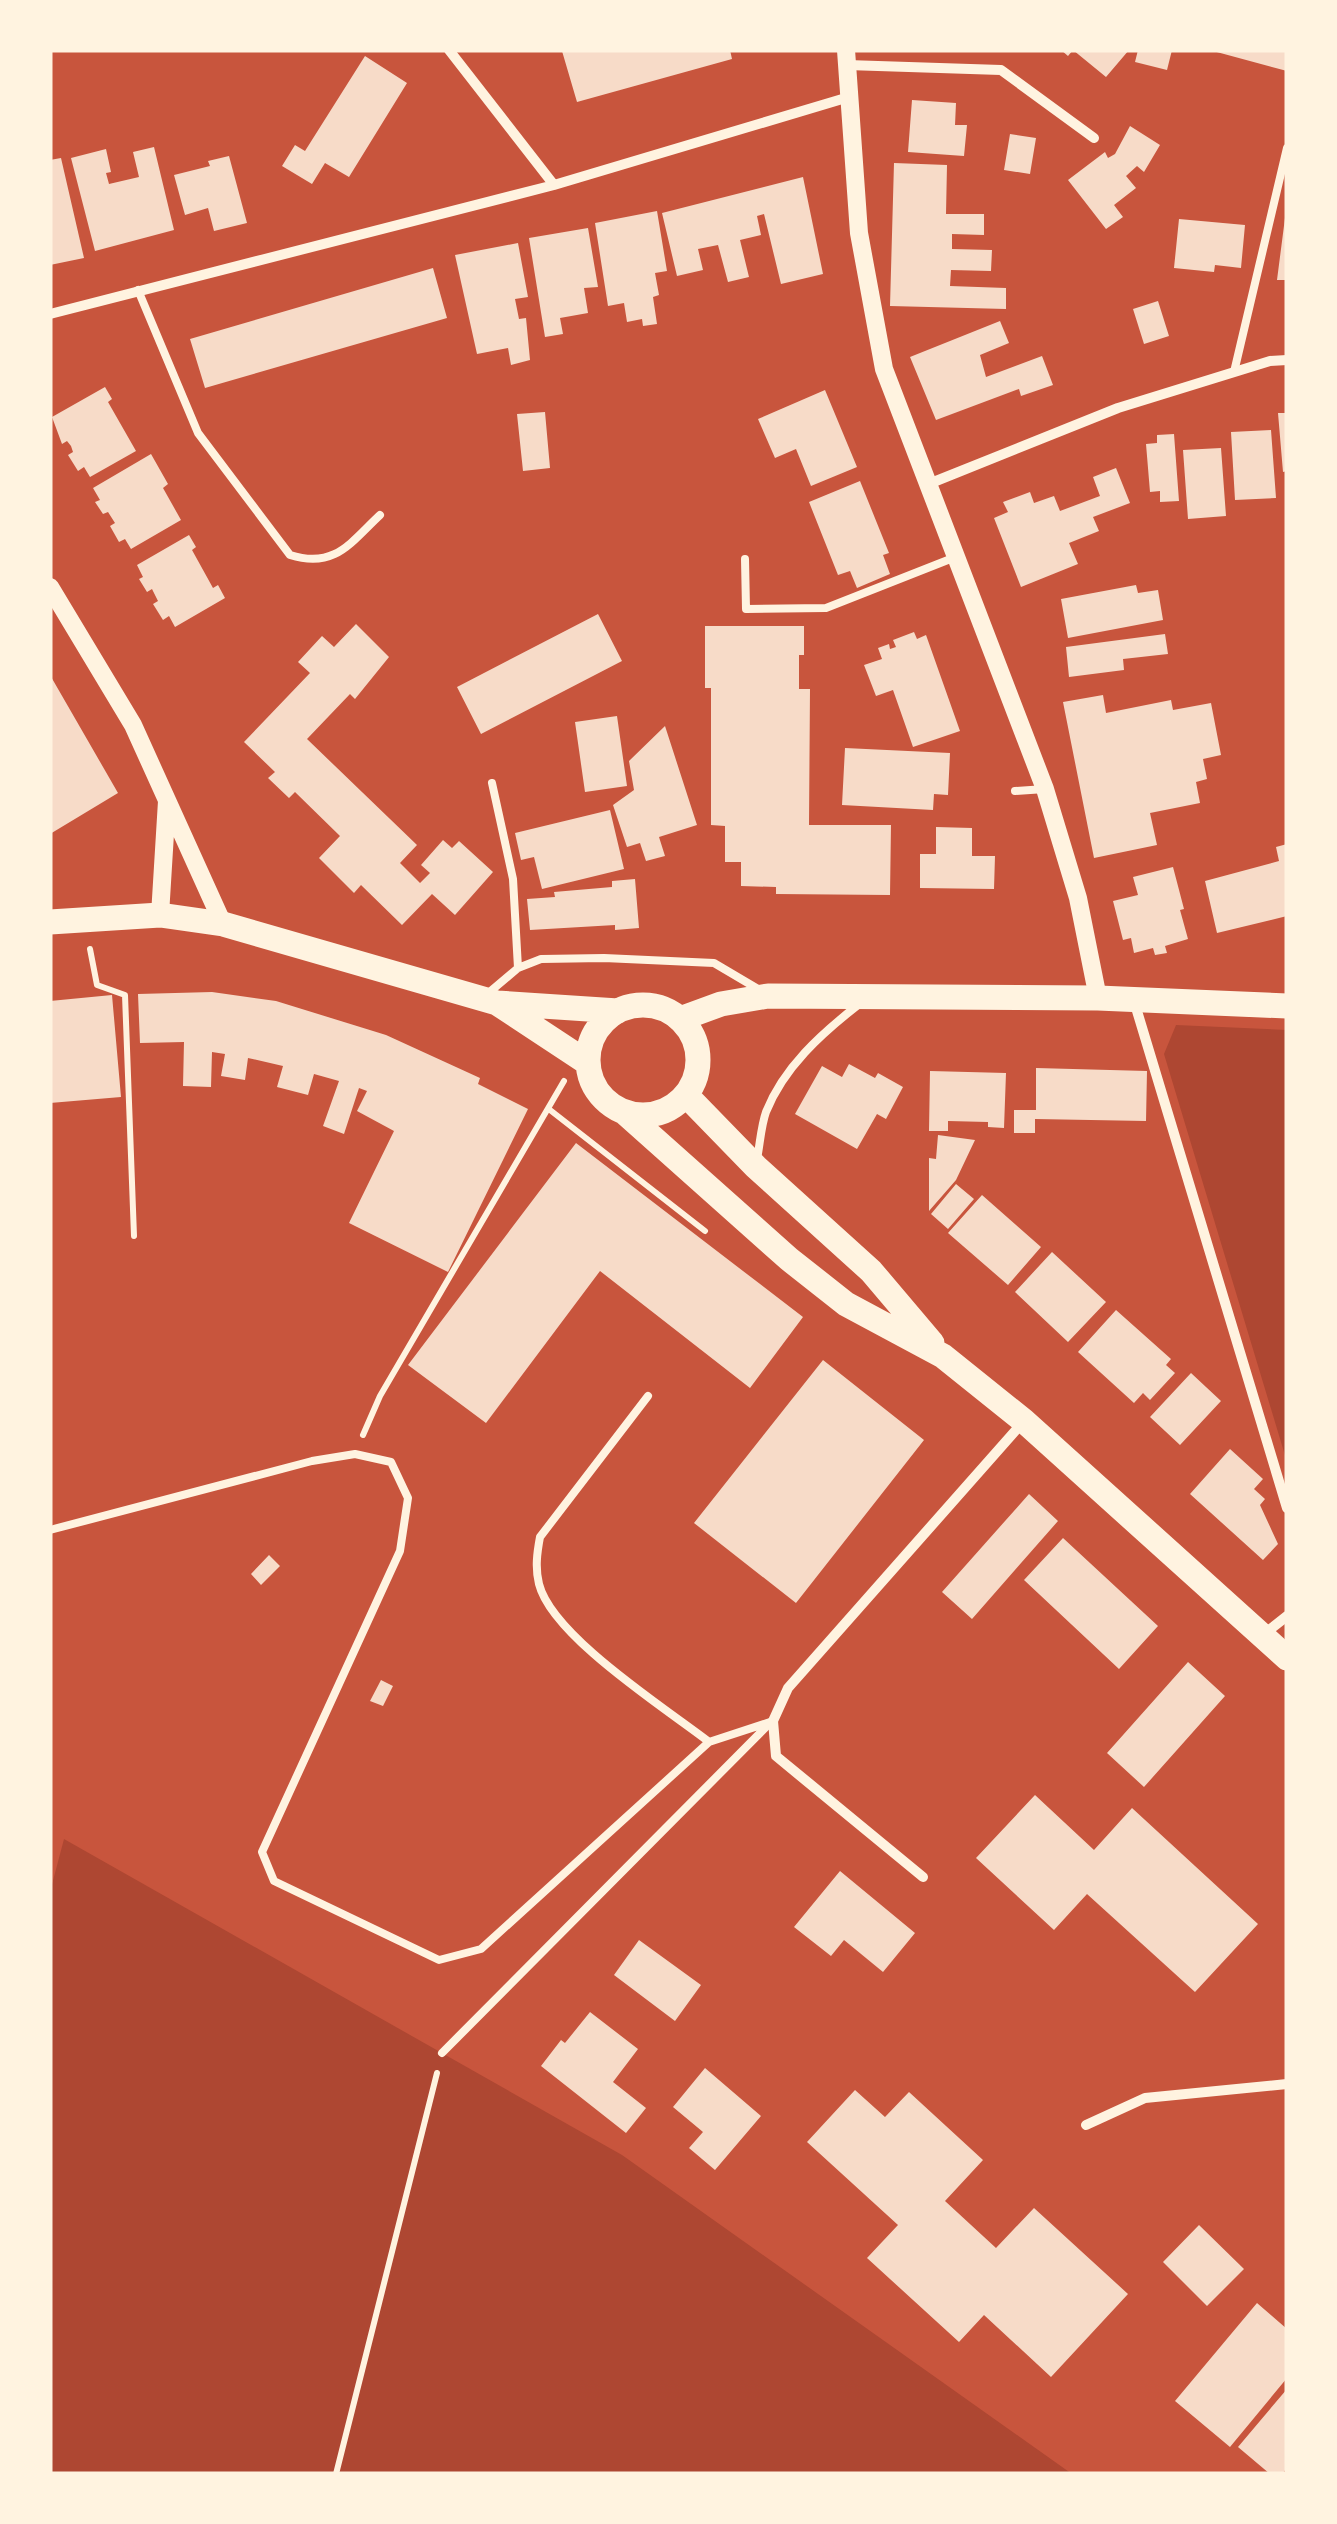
<svg xmlns="http://www.w3.org/2000/svg" width="1337" height="2524" viewBox="0 0 1337 2524" font-family="'Work Sans',sans-serif">
<style>
.green{fill:#ae4732}
.building{fill:#f7dbc8}
.lines{fill:none;stroke-linecap:round;stroke-linejoin:round}
.path{stroke:#fff3e0;stroke-width:6}
.service{stroke:#fff3e0;stroke-width:8}
.minor{stroke:#fff3e0;stroke-width:10}
.tertiary{stroke:#fff3e0;stroke-width:18}
.primary{stroke:#fff3e0;stroke-width:25}
</style>
<rect width="100%" height="100%" fill="#c8553d"/>
<!-- green -->
<path class="green" d="M1176 1025 1287 1030V1462L1164 1054Z
M64 1839 622 2155 1072 2474H50V1892Z"/>
<!-- building -->
<path class="building" d="M730 50 732 59 577 102 562 51Z
M1061 50H1129L1106 77 1073 50 1068 56Z
M1138 50H1172L1167 70 1135 62Z
M1214 50H1287V71L1213 51Z
M365 56 407 83 349 177 325 163 312 184 282 166 295 145 305 151Z
M912 100 956 103 955 125H967L964 156 908 152Z
M1130 126 1160 145 1144 172 1137 166 1126 176 1136 188 1114 205 1123 217 1106 229 1068 180 1105 152 1108 158 1115 154Z
M1010 134 1036 138 1030 174 1004 170Z
M154 147 174 230 95 251 71 158 106 149 111 172 106 173 109 184 139 177 133 152Z
M229 156 247 223 214 231 208 208 185 215 174 175 210 166 208 161Z
M61 158 84 258 50 265V160Z
M894 163 947 165 946 214H984V235L952 234V249L992 250 991 271 951 270 950 286 1006 288V309L890 306Z
M803 177 823 274 781 284 764 214 757 216 761 235 740 240 749 277 728 282 718 245 698 249 703 270 677 276 662 213Z
M657 211 667 271 655 273 659 295 653 297 657 324 643 326 642 319 627 322 624 303 608 306 595 223Z
M1285 218H1287V280H1277Z
M1179 219 1245 225 1241 268 1215 265 1214 272 1174 268Z
M588 228 598 287 584 288 588 313 560 318 563 334 545 337 529 238Z
M518 243 528 297 515 299 519 319 526 318 530 360 511 365 508 348 477 354 455 255Z
M433 268 447 318 205 388 190 339Z
M1158 301 1169 336 1144 344 1133 309Z
M1000 321 1009 343 980 355 986 377 1042 356 1053 385 1021 396 1019 389 936 420 910 357Z
M105 387 112 399 108 402 136 451 90 477 84 467 78 471 68 455 73 452 71 446 67 441 62 444 52 417Z
M825 390 857 467 811 486 796 449 775 458 758 419Z
M545 412 550 468 523 471 517 414Z
M1278 413H1287V471L1283 472Z
M1271 430 1276 498 1235 500 1231 432Z
M1174 434 1179 501 1160 502V491L1150 492 1146 444 1157 443V435Z
M1221 448 1226 516 1188 519 1183 450Z
M151 454 168 484 163 488 181 520 131 549 125 539 119 542 110 526 115 523 108 512 103 514 95 502 100 500 93 488Z
M1116 468 1130 503 1093 517 1099 531 1069 543 1078 564 1021 587 994 518 1008 512 1003 502 1030 492 1034 503 1054 496 1060 511 1100 496 1093 477Z
M860 481 889 553 883 555 890 574 857 588 850 571 838 575 809 502Z
M189 535 196 547 192 550 213 588 218 585 225 598 175 627 169 616 163 620 153 604 158 601 152 589 147 592 139 579 143 577 137 565Z
M1136 585 1138 593 1158 590 1163 620 1068 638 1061 599Z
M598 614 622 661 481 734 457 687Z
M356 624 389 657 355 699 350 694 307 739 417 845 400 863 420 883 430 873 421 865 443 840 452 848 459 841 493 872 455 915 432 894 402 925 361 885 354 893 319 858 340 836 295 792 289 798 268 778 275 772 244 742 310 673 298 662 322 636 334 647Z
M705 626H804V655H799V689H810L809 825H891L890 895 776 894V887L741 886V862H725V826L711 825V688H705Z
M914 632 917 639 926 635 960 731 913 747 893 690 876 696 864 665 882 659 878 648 889 644 890 649 896 647 893 640Z
M1165 634 1168 654 1123 659 1124 670 1069 677 1066 647Z
M50 675 118 793 50 834Z
M1103 695 1106 713 1171 700 1173 710 1211 703 1221 755 1203 759 1207 779 1196 782 1200 803 1150 813 1157 845 1094 858 1063 702Z
M617 716 627 786 585 792 575 722Z
M665 726 697 825 659 837 665 856 646 861 640 843 627 847 613 805 634 790 629 761Z
M845 748 950 753 948 795 934 794 933 810 842 805Z
M610 810 624 869 542 889 534 857 521 860 515 833Z
M936 827 972 828V856H995L994 889 920 888V854H936Z
M1287 844V916L1217 933 1205 881 1279 861 1276 847Z
M1173 867 1184 909 1180 910 1188 939 1165 946 1167 953 1155 955 1153 948 1134 953 1131 938 1123 940 1113 901 1138 895 1133 877Z
M635 879 639 928 615 930V925L530 930 527 899 555 897 554 892 612 887V881Z
M212 992 276 1001 386 1035 480 1078 478 1084 528 1109 448 1272 349 1223 394 1131 357 1111 367 1091 359 1088 344 1134 323 1126 339 1081 314 1074 308 1095 277 1087 283 1066 248 1058 245 1080 221 1076 225 1054 212 1052 211 1087 183 1086 184 1042 140 1043 138 994Z
M112 995 121 1097 50 1103V1001Z
M849 1064 875 1078 878 1073 903 1087 886 1119 877 1114 857 1149 795 1114 822 1066 842 1077Z
M1036 1068 1147 1071 1146 1121 1035 1119V1133H1014V1110H1036Z
M930 1071 1006 1073 1004 1128 988 1127V1122L948 1121V1131H929Z
M938 1135 975 1140 956 1180 929 1211V1158L936 1159Z
M576 1143 803 1317 750 1388 600 1271 486 1423 408 1365Z
M956 1184 974 1199 948 1229 931 1214Z
M982 1195 1041 1247 1008 1285 948 1233Z
M1052 1252 1106 1302 1068 1342 1015 1292Z
M1116 1310 1171 1359 1166 1365 1175 1373 1150 1400 1143 1393 1134 1403 1078 1352Z
M823 1360 924 1440 796 1603 694 1523Z
M1191 1373 1221 1401 1180 1445 1150 1417Z
M1230 1449 1263 1479 1254 1489 1265 1499 1260 1505 1278 1544 1263 1560 1190 1494Z
M1029 1494 1058 1521 972 1619 942 1592Z
M1063 1538 1158 1626 1119 1669 1024 1580Z
M269 1555 280 1566 261 1585 251 1574Z
M1188 1662 1225 1696 1144 1787 1107 1753Z
M381 1680 393 1686 383 1706 370 1701Z
M1035 1795 1094 1850 1132 1808 1258 1924 1195 1992 1087 1894 1054 1930 976 1858Z
M840 1871 915 1933 883 1972 844 1940 831 1956 794 1927Z
M639 1940 701 1985 675 2021 614 1975Z
M590 2012 638 2049 613 2082 646 2108 626 2133 541 2066 561 2040 565 2043Z
M705 2068 761 2116 715 2170 689 2148 703 2132 673 2107Z
M855 2090 885 2117 909 2092 983 2160 945 2201 996 2248 1034 2208 1128 2294 1051 2377 984 2315 959 2342 867 2258 898 2225 807 2142Z
M1199 2225 1244 2269 1207 2306 1163 2262Z
M1257 2303 1287 2329V2378L1230 2447 1175 2401Z
M1287 2389V2468L1282 2474H1270L1238 2447Z"/>
<g class="lines">
<!-- path -->
<path class="path" d="M90 949 97 985 125 995 134 1236
M550 1110 705 1231
M363 1435 380 1396 564 1081
M336 2474 437 2073"/>
<!-- service -->
<path class="service" d="M138 290 198 433 290 555C335 569 350 543 380 515
M1234 372 1287 148
M745 559 746 609 826 608 953 558
M492 783 513 879 518 968
M1015 791 1045 789
M486 995 518 968 541 959 604 958 714 963 758 989
M757 1159C760 1144 761 1126 766 1112 784 1067 821 1034 858 1005
M648 1396 540 1537C537 1553 535 1568 539 1584 552 1636 665 1708 709 1742
M50 1530 312 1461 355 1454 391 1462 408 1498 400 1551 262 1852 274 1881 439 1960 481 1949 709 1742 773 1721
M442 2053 770 1723"/>
<!-- minor -->
<path class="minor" d="M449 50 554 185
M847 65 1001 70 1094 138
M50 314 554 185 849 97
M931 483 1118 408 1270 361 1287 360
M1134 1001 1287 1508
M1264 1634 1287 1616
M923 1877 776 1756 773 1721 788 1688 1024 1421
M1086 2125 1145 2098 1287 2084"/>
<!-- tertiary -->
<path class="tertiary" d="M846 50 859 233 884 369 1045 789 1078 898 1098 998
M50 587 133 725 223 924
M160 915 167 801"/>
<!-- primary -->
<path class="primary" d="M50 922 160 915 223 924 497 1003 618 1011
M497 1003 588 1063
M588 1060a55 55 0 1 1 110 0a55 55 0 1 1-110 0Z
M680 1019 721 1004 768 996 1098 998 1287 1006
M686 1095 756 1167 871 1271 932 1343
M624 1112 789 1259 846 1304 943 1356 1024 1421 1287 1658"/>
</g>
<!-- border -->
<rect width="1337" height="2524" fill="none" stroke="#fff3e0" stroke-width="105"/>
</svg>
